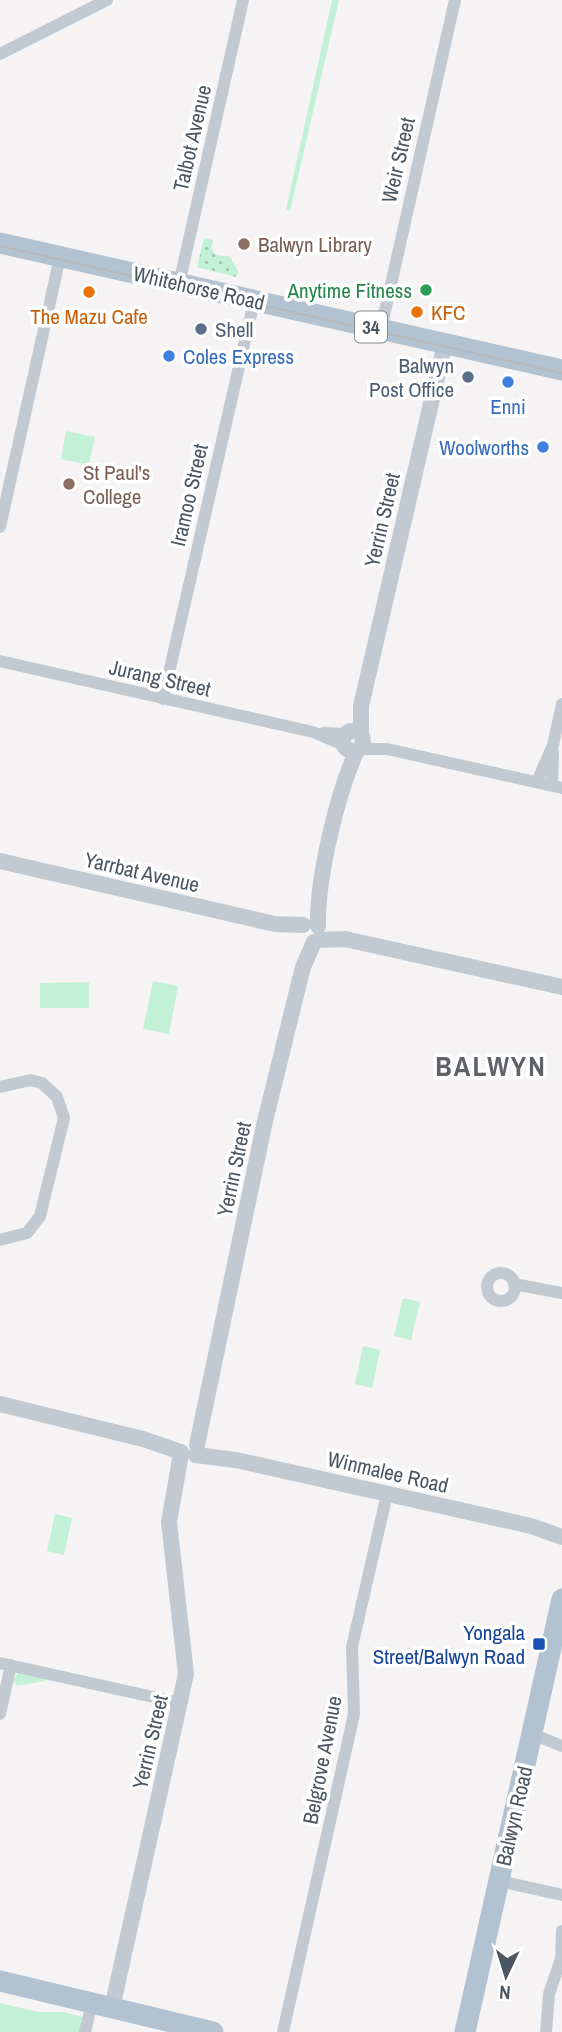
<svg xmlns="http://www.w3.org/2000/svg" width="562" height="2032" viewBox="0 0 562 2032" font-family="'Archivo Narrow',sans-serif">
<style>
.green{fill:#c3f1d5}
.garden{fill:url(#garden-dots)}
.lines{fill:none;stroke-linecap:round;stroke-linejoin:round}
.minor{stroke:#c1cad2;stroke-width:12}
.tertiary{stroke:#c1cad2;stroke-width:16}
.primary{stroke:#b3c2d1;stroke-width:21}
.tram{stroke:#b5b8bd;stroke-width:2}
.education-dot{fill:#8d6e63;stroke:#fff;stroke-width:2.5}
.leisure-dot{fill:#2e9e5b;stroke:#fff;stroke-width:2.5}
.food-dot{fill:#e8710a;stroke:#fff;stroke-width:2.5}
.service-dot{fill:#5c6f8a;stroke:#fff;stroke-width:2.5}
.shop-dot{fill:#3f7fe0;stroke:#fff;stroke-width:2.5}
.transit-dot{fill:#1a4fb4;stroke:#fff;stroke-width:2.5}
.labels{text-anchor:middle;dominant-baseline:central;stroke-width:7;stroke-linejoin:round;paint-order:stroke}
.shield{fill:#fff;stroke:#808990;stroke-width:2}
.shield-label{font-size:19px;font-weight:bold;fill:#4a5661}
.street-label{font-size:21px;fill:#4a5661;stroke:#fff}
.education-label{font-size:21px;fill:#785e54;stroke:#fff;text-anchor:start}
.leisure-label{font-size:21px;fill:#27864d;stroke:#fff;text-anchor:end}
.food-label{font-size:21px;fill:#c56008;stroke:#fff;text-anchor:start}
.service-label{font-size:21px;fill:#4e5e75;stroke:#fff;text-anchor:start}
.shop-label{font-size:21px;fill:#366cbe;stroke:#fff;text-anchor:start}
.transit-label{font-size:21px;fill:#164399;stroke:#fff;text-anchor:end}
.district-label{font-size:28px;font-weight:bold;letter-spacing:2px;fill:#5f6368;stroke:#fff}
</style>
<defs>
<pattern id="garden-dots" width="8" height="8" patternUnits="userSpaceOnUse" patternTransform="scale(1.75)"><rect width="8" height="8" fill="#c3f1d5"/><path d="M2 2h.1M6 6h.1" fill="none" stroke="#a0c6b0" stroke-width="1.8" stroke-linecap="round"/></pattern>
</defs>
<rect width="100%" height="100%" fill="#f5f3f3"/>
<!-- green -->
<path class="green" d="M332 0H339L290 211 286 210Z
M66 431 95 437 89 465 61 459Z
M153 981 178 986 169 1034 143 1029Z
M89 982V1008H40V983Z
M403 1298 420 1302 411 1340 394 1336Z
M363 1346 380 1350 372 1388 355 1384Z
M55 1514 72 1518 64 1555 47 1551Z
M18 1673 44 1678 45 1681 17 1686 13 1680Z
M0 2003 38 2012H64L82 2017 80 2032H0Z"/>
<!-- garden -->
<path class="garden" d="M204 238 213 240 211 248 216 255 230 257 238 271 236 277 197 267Z"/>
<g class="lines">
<!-- minor -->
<path class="minor" d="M0 54 107 0
M179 284 243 0
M381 329 455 0
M0 527 60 257
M0 661 313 732 344 745
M163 699 254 301
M323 733 346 734
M360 749H387L562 788
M537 782 553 745 562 704
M552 785 553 752
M0 1087 31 1080 42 1083 57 1097 64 1118 40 1216 27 1233 0 1240
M487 1287a14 14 0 1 1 28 0a14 14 0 1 1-28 0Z
M514 1284 562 1293
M0 1663 180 1703
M0 1714 11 1665
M532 1734 562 1746
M499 1881 562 1895
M561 1960 562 1931
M85 2032 92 2003
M283 2032 354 1714 352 1647 387 1494
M546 2032 549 1994 562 1956"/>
<!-- tertiary -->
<path class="tertiary" d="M343 741a10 10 0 1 1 20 0a10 10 0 1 1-20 0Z
M361 734V706L445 343
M0 861 275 924 303 925
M318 926C317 878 337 794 357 750
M318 940 345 939 562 987
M0 1404 143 1439 181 1452
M197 1445 265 1121 303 967 314 942
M196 1455 236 1460 531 1526 562 1537
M112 2008 186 1674 169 1522 181 1454"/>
<!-- primary -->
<path class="primary" d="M0 243 562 370
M0 1981 213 2032
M465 2032 562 1599"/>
<!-- tram -->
<path class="tram" d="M0 246 562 373"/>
</g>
<!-- markers -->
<g class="education-dot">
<circle cx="244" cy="244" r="7"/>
<circle cx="69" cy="484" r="7"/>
</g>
<circle class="leisure-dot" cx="426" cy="290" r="7"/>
<g class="food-dot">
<circle cx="89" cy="292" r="7"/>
<circle cx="417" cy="312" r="7"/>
</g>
<g class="service-dot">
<circle cx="201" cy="329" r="7"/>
<circle cx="468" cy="377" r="7"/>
</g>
<g class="shop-dot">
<circle cx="169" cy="356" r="7"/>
<circle cx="508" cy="382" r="7"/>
<circle cx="543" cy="447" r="7"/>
</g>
<rect class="transit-dot" x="532" y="1637" width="14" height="14" rx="3.5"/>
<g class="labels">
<!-- shield labels -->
<rect class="shield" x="355" y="311.5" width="32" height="31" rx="5"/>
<g class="shield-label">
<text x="371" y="327">34</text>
</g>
<!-- street labels -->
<g class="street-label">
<text transform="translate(192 138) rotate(-77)">Talbot Avenue</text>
<text transform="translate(398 160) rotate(-77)">Weir Street</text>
<text transform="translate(199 288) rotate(13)">Whitehorse Road</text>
<text transform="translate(189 495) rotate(-77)">Iramoo Street</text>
<text transform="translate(382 520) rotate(-77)">Yerrin Street</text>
<text transform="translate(160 678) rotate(13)">Jurang Street</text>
<text transform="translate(142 872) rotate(13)">Yarrbat Avenue</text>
<text transform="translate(234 1169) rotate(-78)">Yerrin Street</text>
<text transform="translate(388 1472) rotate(13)">Winmalee Road</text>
<text transform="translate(150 1742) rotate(-77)">Yerrin Street</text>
<text transform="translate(322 1760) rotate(-79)">Belgrove Avenue</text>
<text transform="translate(514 1816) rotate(-77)">Balwyn Road</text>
</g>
<!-- education labels -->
<g class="education-label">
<text x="258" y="244">Balwyn Library</text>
<text x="83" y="472">St Paul's<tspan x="83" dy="24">College</tspan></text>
</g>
<!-- leisure labels -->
<g class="leisure-label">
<text x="412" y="290">Anytime Fitness</text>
</g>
<!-- food labels -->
<g class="food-label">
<text x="431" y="312">KFC</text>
<text x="89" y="316" text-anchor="middle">The Mazu Cafe</text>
</g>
<!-- service labels -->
<g class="service-label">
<text x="215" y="329">Shell</text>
<text x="454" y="365" text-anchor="end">Balwyn<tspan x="454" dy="24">Post Office</tspan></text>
</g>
<!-- shop labels -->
<g class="shop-label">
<text x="183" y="356">Coles Express</text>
<text x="508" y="406" text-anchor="middle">Enni</text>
<text x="529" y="447" text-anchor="end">Woolworths</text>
</g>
<!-- transit labels -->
<g class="transit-label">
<text x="525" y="1632">Yongala<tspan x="525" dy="24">Street/Balwyn Road</tspan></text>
</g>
<!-- district labels -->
<g class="district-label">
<text x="491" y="1066">BALWYN</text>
</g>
</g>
<!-- north arrow -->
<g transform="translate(506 1976) rotate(184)" stroke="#ffffff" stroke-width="5" paint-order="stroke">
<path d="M0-5L12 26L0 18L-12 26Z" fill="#4a5661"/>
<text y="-10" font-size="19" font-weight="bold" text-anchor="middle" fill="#4a5661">N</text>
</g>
</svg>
